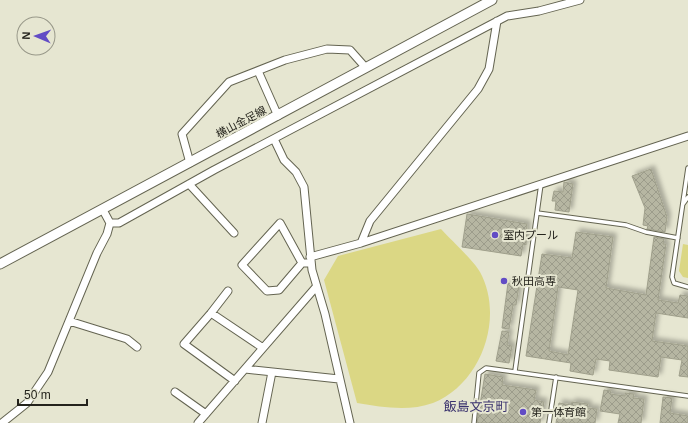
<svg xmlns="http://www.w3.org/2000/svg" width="688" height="423" viewBox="0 0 688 423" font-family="Arial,'Noto Sans JP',sans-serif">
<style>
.grass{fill:#dbd784}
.building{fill:url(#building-cross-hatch);stroke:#a0a08c;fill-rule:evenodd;filter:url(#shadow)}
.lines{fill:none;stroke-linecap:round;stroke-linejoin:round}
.service-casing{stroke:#646451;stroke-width:5.5}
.minor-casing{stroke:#646451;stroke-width:9}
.tertiary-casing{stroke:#646451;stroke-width:11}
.service{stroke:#fff;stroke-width:3.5}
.minor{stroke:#fff;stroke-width:7}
.tertiary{stroke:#fff;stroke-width:9}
.poi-dot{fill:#624cc5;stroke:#e6e6d1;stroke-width:1.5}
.labels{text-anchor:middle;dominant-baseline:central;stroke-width:4;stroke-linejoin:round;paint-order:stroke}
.street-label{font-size:11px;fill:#24231c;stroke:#e6e6d1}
.poi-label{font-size:11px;fill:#24231c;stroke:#e6e6d1;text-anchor:start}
.quarter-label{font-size:13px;fill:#3a326e;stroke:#e6e6d1}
</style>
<defs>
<pattern id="building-cross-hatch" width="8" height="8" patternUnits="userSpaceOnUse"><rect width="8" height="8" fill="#b6b6a2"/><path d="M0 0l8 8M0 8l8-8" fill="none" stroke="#9c9c8b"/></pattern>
<filter id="shadow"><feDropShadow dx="3.5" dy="-3.5" stdDeviation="2" flood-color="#0004"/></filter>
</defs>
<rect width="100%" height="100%" fill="#e6e6d1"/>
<!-- grass -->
<path class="grass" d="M441 229C450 239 474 261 480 272 505 318 481 384 433 403 408 412 382 407 357 403L324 280 338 256Z
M683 244 688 245V278L683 277 679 271Z"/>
<!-- building -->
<path class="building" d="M651 169 667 217 665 232 647 229 648 226 643 225 645 208 632 176Z
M564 182 573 184 569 212 555 210 556 201H552L554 191 563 192Z
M467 214 527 224 526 245 523 244 521 256 462 247Z
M576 232 613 237 606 288 646 295 654 237 664 239 663 244H666L658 300 678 303 680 295 688 296V318L656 313 652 341 688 346V377L679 376 682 360 661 357 658 377 609 370 610 361 596 359 593 375 570 371 571 363 526 356 542 254 572 258ZM558 287 578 290 568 355 549 351Z
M508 283 519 285 516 305H513L509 329 502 328Z
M502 331 509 332 507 345 512 346 509 363 496 361Z
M485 374 503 377 502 385 536 390 534 400 544 402 540 423H477Z
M604 390 611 391 610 394 625 396V393L634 394 633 398 644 399 641 423H618L620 414 600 411Z
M663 397 672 398 670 413 688 416V423H660Z
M572 402 588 404 587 408 597 409 595 423H556L559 403 571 405Z"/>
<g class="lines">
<!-- service casing -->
<g class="service-casing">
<path id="service" d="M688 168 672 277 674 283 688 287
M683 204 688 197
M537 213 626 225 646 232 678 238
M515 371 541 184
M474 423 479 373 486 368 688 396
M549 423 556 377"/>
</g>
<!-- minor casing -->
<g class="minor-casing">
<path id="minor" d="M258 71 278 116
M274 139 284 160 296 172 304 187 312 270 325 314 350 423
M190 163 182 134 229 82 285 60 327 49 350 50 366 68
M189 184 234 233
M110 223H119L214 170 507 16 539 11 580 0
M361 243 370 221 478 89 489 69 497 21
M310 257 361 243 688 136
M302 263 279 290 267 291 242 265 280 223 302 263H311
M211 313 228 291
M69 321 127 339 137 347
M245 369 339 379
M235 381 184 344 211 313 263 348
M175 392 206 414
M2 423 27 403 48 372 97 253 107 234 110 223 103 210
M198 423 316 287
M262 423 272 372"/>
</g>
<!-- tertiary casing -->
<g class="tertiary-casing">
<path id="tertiary" d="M0 264 492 0"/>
</g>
<!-- service -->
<use href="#service" class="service"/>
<!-- minor -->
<use href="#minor" class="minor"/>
<!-- tertiary -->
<use href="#tertiary" class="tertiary"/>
</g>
<!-- markers -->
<g class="poi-dot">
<circle cx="495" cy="235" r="4"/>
<circle cx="504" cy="281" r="4"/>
<circle cx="523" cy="412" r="4"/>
</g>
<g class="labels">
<!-- street labels -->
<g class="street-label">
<text transform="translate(241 122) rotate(-28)">横山金足線</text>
</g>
<!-- poi labels -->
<g class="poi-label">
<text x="503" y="235">室内プール</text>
<text x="512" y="281">秋田高専</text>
<text x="531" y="412">第一体育館</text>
</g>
<!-- quarter labels -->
<g class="quarter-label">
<text x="476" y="406">飯島文京町</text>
</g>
</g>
<!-- north arrow -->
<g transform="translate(36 36) rotate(272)"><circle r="19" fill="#e6e6d1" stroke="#989889"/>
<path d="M0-3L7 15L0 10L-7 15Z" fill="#624cc5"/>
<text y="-6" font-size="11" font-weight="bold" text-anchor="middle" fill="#24231c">N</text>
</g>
<!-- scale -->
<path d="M18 399v6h69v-6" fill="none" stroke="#24231c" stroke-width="2"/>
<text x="24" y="399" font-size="12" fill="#24231c" stroke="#e6e6d1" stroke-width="3" paint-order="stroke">50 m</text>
</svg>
